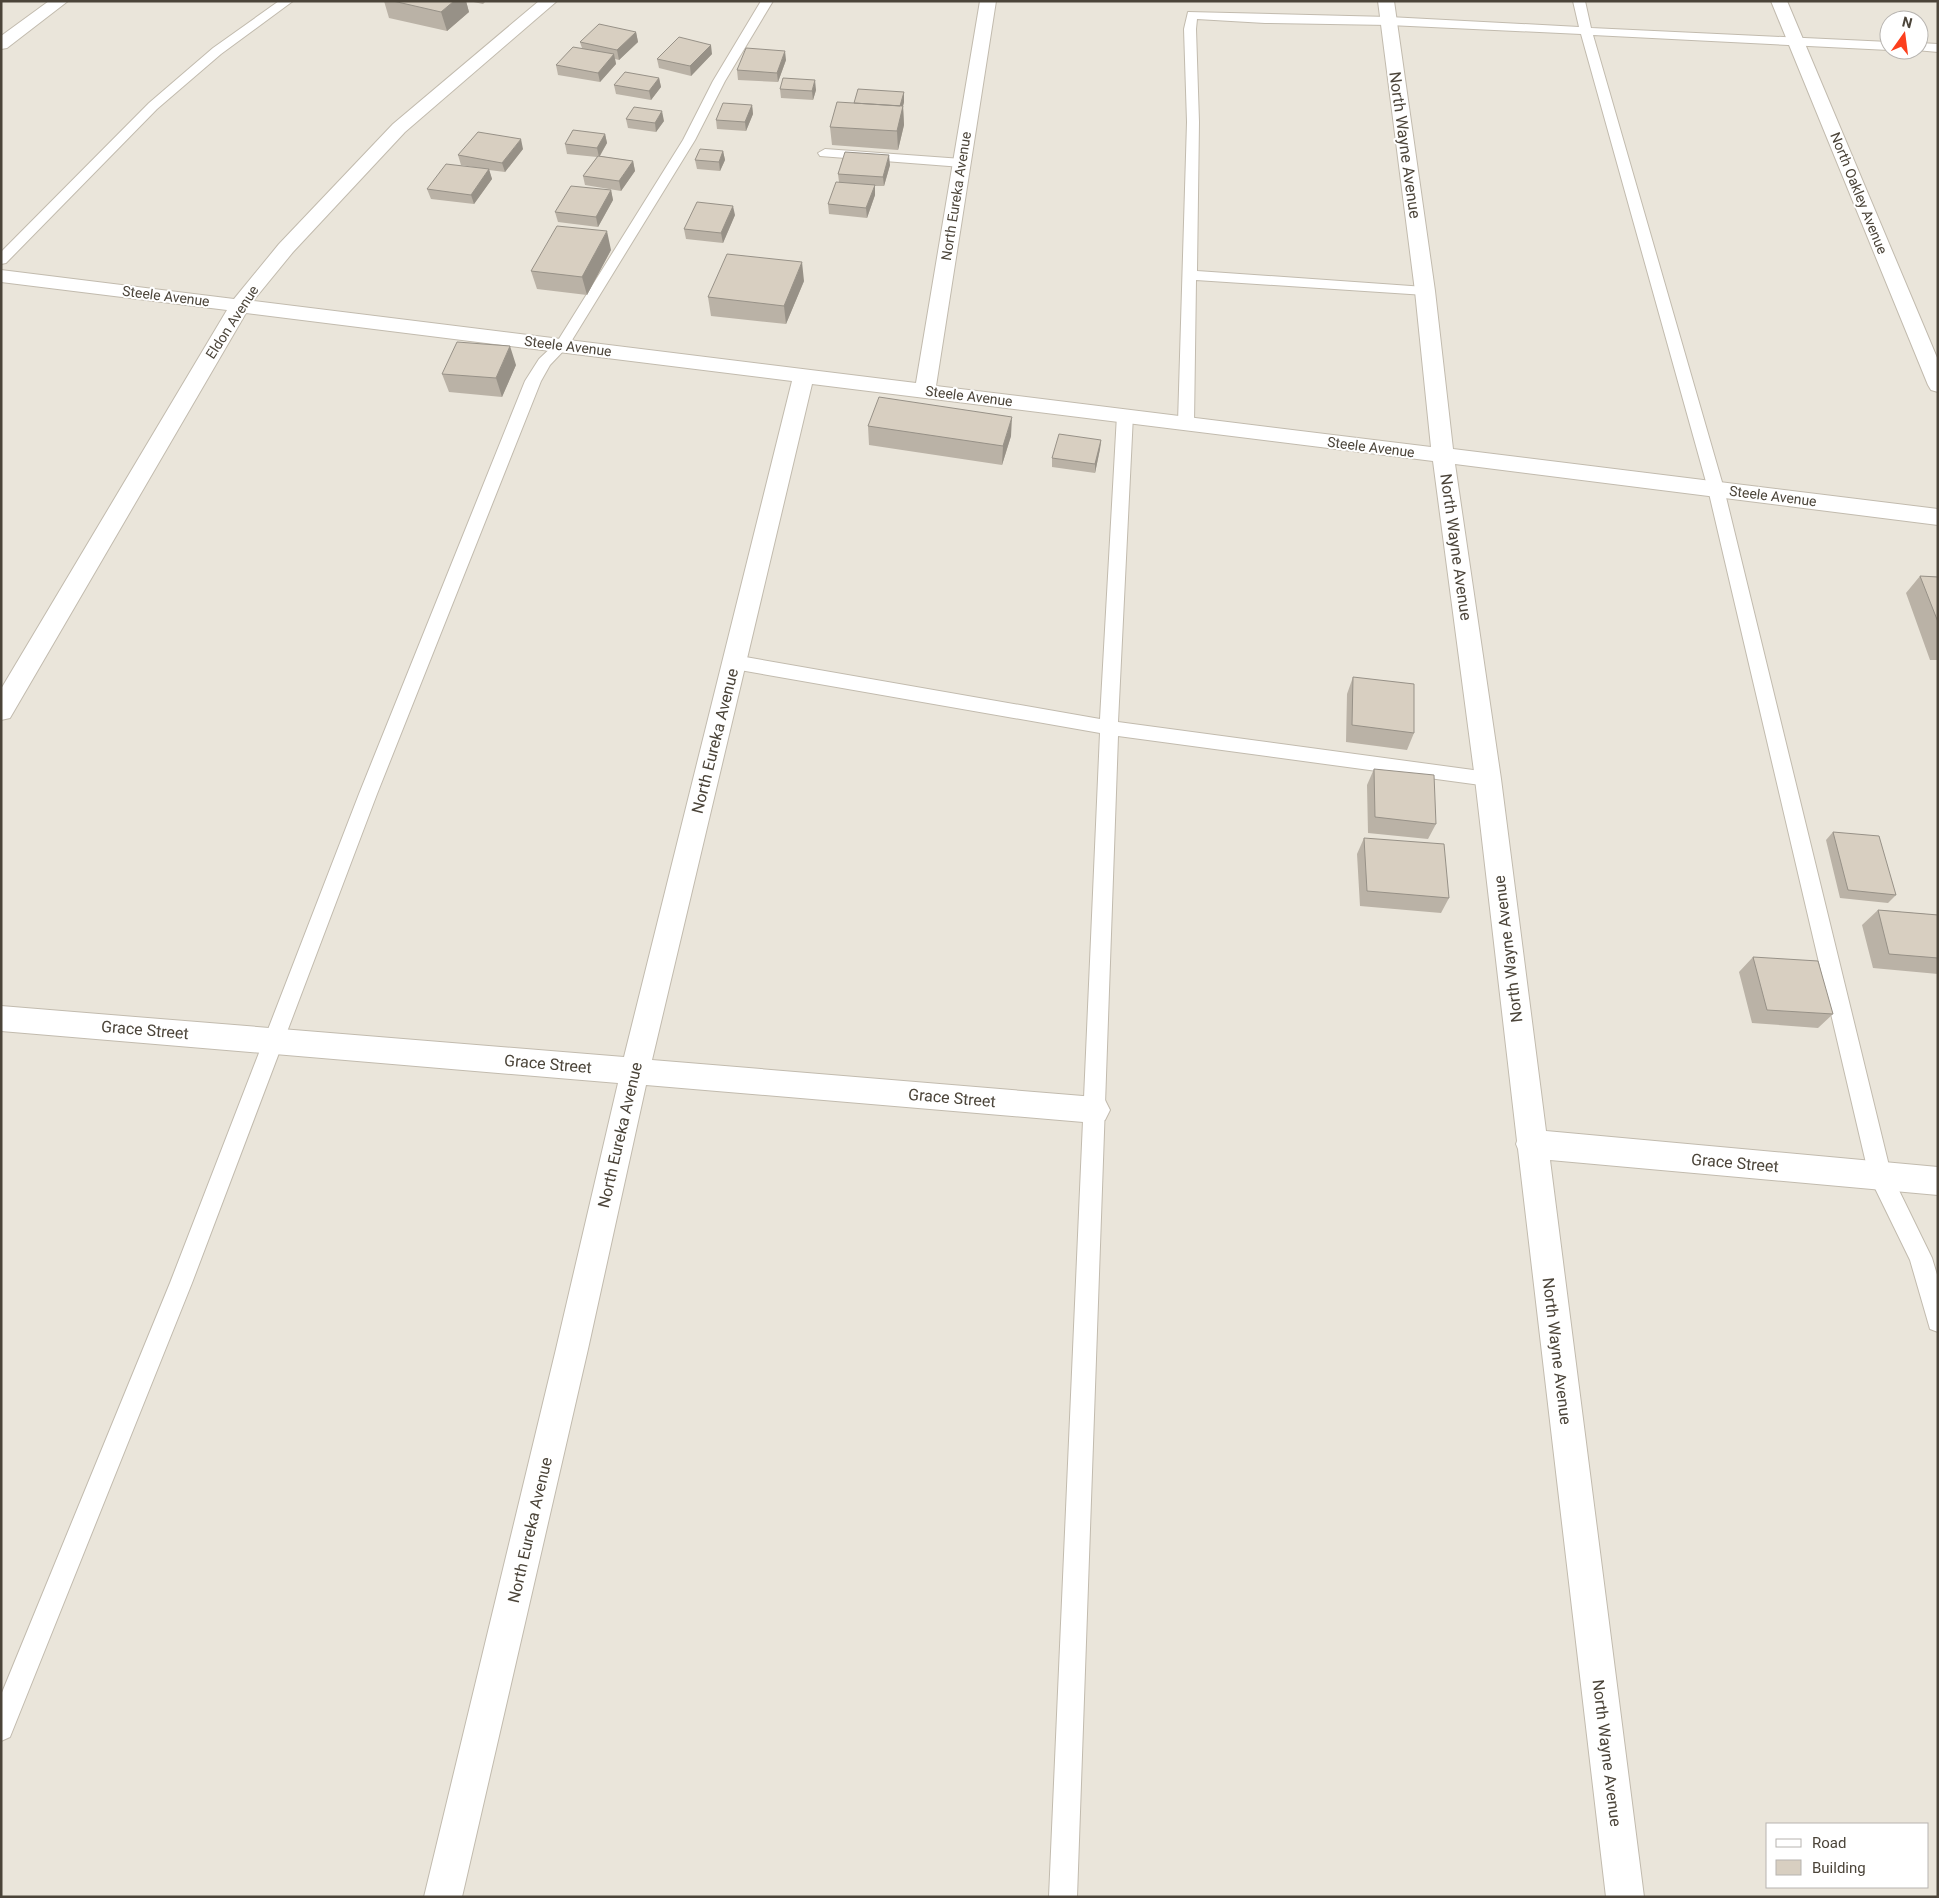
<svg xmlns="http://www.w3.org/2000/svg" width="1939" height="1898" viewBox="0 0 1939 1898" font-family="Roboto,sans-serif">
<style>
.residential{fill:#eae5da;fill-rule:evenodd}
.lines{fill:none;stroke-linecap:round;stroke-linejoin:round}
.service-casing{stroke:#c2bbae;stroke-width:2}
.minor-casing{stroke:#c2bbae;stroke-width:2}
.service{fill:#fff;fill-rule:evenodd}
.minor{fill:#fff;fill-rule:evenodd}
.wall{fill:#bab2a6}
.shaded-wall{fill:#979187}
.building{fill:#d8cfc1;stroke:#979187}
.labels{text-anchor:middle;dominant-baseline:central;stroke-width:4;stroke-linejoin:round;paint-order:stroke}
.far-street-label{font-size:14px;fill:#4b4439;stroke:#fff}
.street-label{font-size:16px;fill:#4b4439;stroke:#fff}
</style>
<rect width="100%" height="100%" fill="#f6f3ec"/>
<!-- residential -->
<path class="residential" d="M1 1H1938V1897H1ZM1889 20H1919V50H1889ZM1768 1824H1928V1887H1768Z"/>
<g class="lines">
<!-- service casing -->
<g class="service-casing">
<path id="service" d="M279 1H293L221 54 157 109 6 263 1 264V252L149 103 213 48Z
M761 1H773L725 81 695 140 569 345 550 365 541 381 377 794 192 1283 10 1737 1 1741V1695L170 1283 359 794 525 381 539 359 557 342 683 140 713 81Z
M1573 1H1585L1591 28 1889 42V50L1593 35 1724 489 1891 1174 1932 1258 1938 1278V1332L1930 1329 1910 1260 1869 1176 1708 489 1581 34 1389 25 1265 23 1197 19 1196 29 1199 122 1197 271 1425 287 1430 288 1432 291 1430 294 1425 295 1196 280 1194 423 1191 427H1181L1178 423 1187 122 1184 29 1188 12 1389 17 1579 27Z
M1919 43 1938 44V52L1916 50H1919Z
M825 149 962 159 969 163 962 167 820 156 818 153Z
M1125 410 1130 411 1133 415 1118 722 1488 772 1495 774 1497 779 1495 784 1488 786 1118 736 1077 1897H1049L1100 733 734 669 728 667 725 662 728 657 734 655 1100 719 1117 415 1120 411Z"/>
</g>
<!-- minor casing -->
<g class="minor-casing">
<path id="minor" d="M49 1H68L7 48 1 49V36Z
M539 1H557L405 132 293 252 253 301 916 383 980 1H996L936 386 1431 447 1415 291 1378 1H1394L1435 291 1453 449 1938 509V525L1455 464 1501 779 1546 1131 1938 1167V1195L1550 1160 1644 1897H1606L1518 1149 1516 1144 1517 1141 1475 779 1433 461 812 384 652 1060 1095 1097 1105 1100 1110 1110 1105 1120 1095 1123 646 1085 588 1349 462 1897H424L556 1349 618 1083 1 1031V1006L624 1057 792 381 246 313 10 718 1 720V689L227 310 1 282V270L234 299 279 244 393 124Z
M1771 1H1787L1938 360V392L1931 390 1928 385Z"/>
</g>
<!-- service -->
<use href="#service" class="service"/>
<!-- minor -->
<use href="#minor" class="minor"/>
</g>
<!-- wall -->
<path class="wall" d="M384 1H466L469 12 447 31 389 18Z
M469 1H486L483 4Z
M636 32 638 42 619 60 615 59 616 64 600 82 558 75 556 65 582 48 580 42Z
M712 54 691 76 659 68 657 59Z
M786 60 778 82 738 80 737 70Z
M659 78 661 87 651 100 616 94 614 85Z
M780 89 816 90 813 100 781 98Z
M904 92V102L903 106 904 125 898 150 832 145 830 127 854 103Z
M752 105 753 114 746 131 717 129 716 120Z
M626 119 664 121 656 132 628 128Z
M605 134 607 143 600 156 633 161 635 171 621 191 585 185 583 176 597 157 567 154 565 144Z
M523 149 505 172 489 170 492 179 474 204 431 199 427 189 485 169 461 165 458 155Z
M723 151 725 160 720 171 697 169 695 160Z
M890 165 884 186H875V195L867 218 829 214 828 204 839 182 838 174Z
M611 190 613 200 598 227 558 222 555 212Z
M735 215 723 243 686 239 684 229Z
M611 250 587 295 537 289 531 271Z
M804 281 786 324 711 316 708 297Z
M516 365 502 397 449 392 442 374Z
M868 426 1011 436 1002 465 869 445Z
M1101 440 1100 449 1095 473 1052 467V458Z
M1920 576 1938 577V660H1930L1906 593Z
M1353 677 1414 733 1407 750 1346 742 1347 694Z
M1374 769 1436 824 1428 839 1368 833 1367 785Z
M1833 832 1896 895 1888 903 1840 898 1826 840Z
M1364 838 1449 898 1441 913 1360 906 1357 854Z
M1878 910 1938 915V974L1873 968 1862 925Z
M1753 957 1833 1014 1818 1028 1752 1023 1739 972Z"/>
<!-- shaded-wall -->
<path class="shaded-wall" d="M454 1H466L469 12 447 31 441 12Z
M636 32 638 42 619 60 617 50Z
M711 45 712 54 691 76 690 66Z
M785 51 786 60 778 82 777 73Z
M614 54 616 64 600 82 598 73Z
M659 78 661 87 651 100 649 91Z
M815 80 816 90 813 100 812 91Z
M904 92V102L903 106 904 125 898 150 897 131 898 113Z
M752 105 753 114 746 131 745 122Z
M662 111 664 121 656 132 655 123Z
M605 134 607 143 599 157 597 148Z
M521 139 523 149 505 172 502 163Z
M723 151 725 160 720 171 719 162Z
M889 155 890 165 884 186 883 177Z
M633 161 635 171 621 191 619 181Z
M489 169 492 179 474 204 471 195Z
M875 185V195L867 218 866 208Z
M611 190 613 200 598 227 596 217Z
M733 206 735 215 723 243 721 233Z
M607 231 611 250 587 295 582 277Z
M802 262 804 281 786 324 784 306Z
M510 346 516 365 502 397 496 378Z
M1012 417 1011 436 1002 465 1003 446Z
M1101 440 1100 449 1095 473V464Z"/>
<!-- building -->
<path class="building" d="M393 1H454L441 12Z
M599 24 636 32 617 50 580 42Z
M679 37 711 45 690 66 657 59Z
M573 47 614 54 598 73 556 65Z
M746 48 785 51 777 73 737 70Z
M625 72 659 78 649 91 614 85Z
M783 78 815 80 812 91 780 89Z
M858 89 904 92 900 106 854 103Z
M837 102 903 106 897 131 830 127Z
M723 103 752 105 745 122 716 120Z
M634 107 662 111 655 123 626 119Z
M573 130 605 134 597 148 565 144Z
M478 132 521 139 502 163 458 155Z
M700 149 723 151 719 162 695 160Z
M845 152 889 155 883 177 838 174Z
M598 156 633 161 619 181 583 176Z
M446 164 489 169 471 195 427 189Z
M836 182 875 185 866 208 828 204Z
M571 186 611 190 596 217 555 212Z
M697 202 733 206 721 233 684 229Z
M557 226 607 231 582 277 531 271Z
M727 254 802 262 784 306 708 297Z
M457 342 510 346 496 378 442 374Z
M879 397 1012 417 1003 446 868 426Z
M1059 434 1101 440 1095 464 1052 458Z
M1920 576 1938 577V622Z
M1353 677 1414 684V733L1352 725Z
M1374 769 1434 775 1436 824 1375 817Z
M1833 832 1879 836 1896 895 1848 890Z
M1364 838 1444 844 1449 898 1367 891Z
M1878 910 1938 915V958L1889 954Z
M1753 957 1818 961 1833 1014 1767 1010Z"/>
<g class="labels">
<!-- far-street labels -->
<g class="far-street-label">
<text transform="translate(1859 193) rotate(68)">North Oakley Avenue</text>
<text transform="translate(956 196) rotate(-81)">North Eureka Avenue</text>
<text transform="translate(166 296) rotate(7)">Steele Avenue</text>
<text transform="translate(232 322) rotate(-57)">Eldon Avenue</text>
<text transform="translate(568 346) rotate(7)">Steele Avenue</text>
<text transform="translate(969 396) rotate(7)">Steele Avenue</text>
<text transform="translate(1371 447) rotate(7)">Steele Avenue</text>
<text transform="translate(1773 496) rotate(7)">Steele Avenue</text>
</g>
<!-- street labels -->
<g class="street-label">
<text transform="translate(1405 145) rotate(82)">North Wayne Avenue</text>
<text transform="translate(1456 547) rotate(82)">North Wayne Avenue</text>
<text transform="translate(715 741) rotate(-76)">North Eureka Avenue</text>
<text transform="translate(1508 949) rotate(-97)">North Wayne Avenue</text>
<text transform="translate(145 1030) rotate(5)">Grace Street</text>
<text transform="translate(548 1064) rotate(5)">Grace Street</text>
<text transform="translate(952 1098) rotate(5)">Grace Street</text>
<text transform="translate(620 1135) rotate(-77)">North Eureka Avenue</text>
<text transform="translate(1735 1163) rotate(5)">Grace Street</text>
<text transform="translate(1557 1351) rotate(83)">North Wayne Avenue</text>
<text transform="translate(530 1530) rotate(-77)">North Eureka Avenue</text>
<text transform="translate(1607 1753) rotate(83)">North Wayne Avenue</text>
</g>
</g>
<!-- border -->
<rect width="1939" height="1898" fill="none" stroke="#4b4439" stroke-width="5"/>
<!-- legend -->
<rect x="1766" y="1823" width="162" height="65" fill="#ffffff" stroke="#b7b4b0"/>
<rect x="1776" y="1839" width="25" height="8" fill="#ffffff" stroke="#b7b4b0"/>
<text x="1812" y="1848" font-size="15" fill="#4b4439">Road</text>
<rect x="1776" y="1860" width="25" height="15" fill="#d8cfc1" stroke="#b7b4b0"/>
<text x="1812" y="1873" font-size="15" fill="#4b4439">Building</text>
<!-- north arrow -->
<g transform="translate(1904 35) rotate(14)"><circle r="24" fill="#ffffff" stroke="#b7b4b0"/>
<path d="M0-4L9 19L0 12L-9 19Z" fill="#fc3f1d"/>
<text y="-8" font-size="14" font-weight="bold" text-anchor="middle" fill="#4b4439">N</text>
</g>
</svg>
